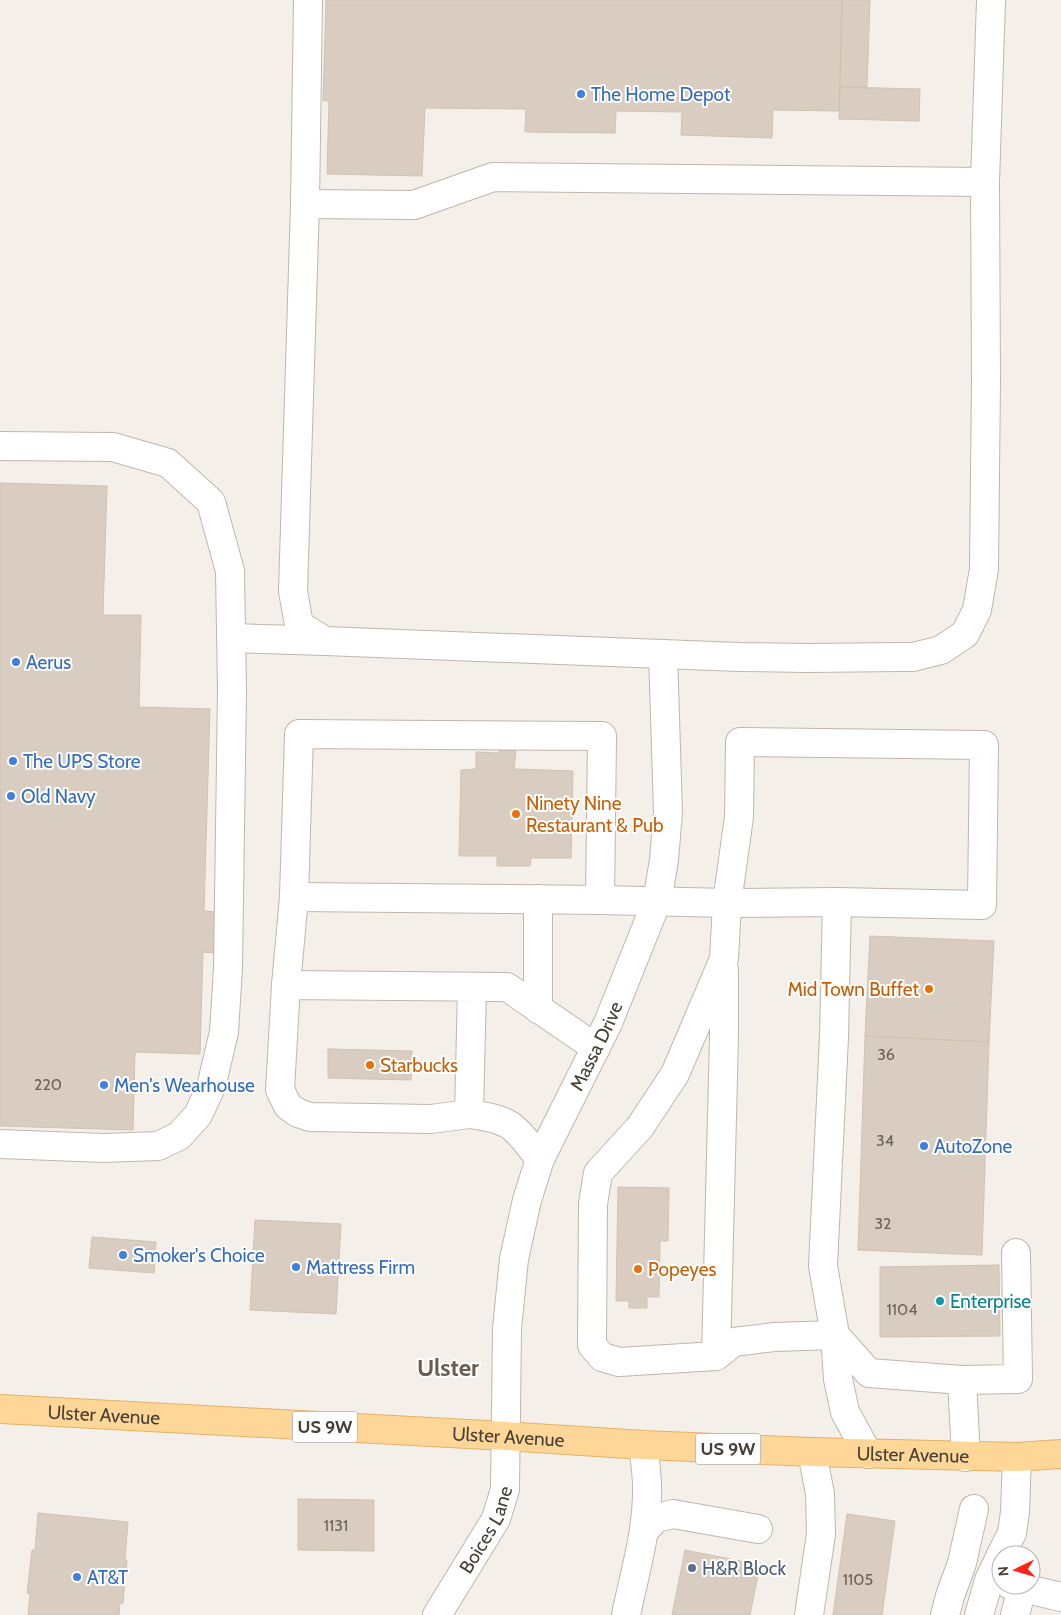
<svg xmlns="http://www.w3.org/2000/svg" width="1061" height="1615" viewBox="0 0 1061 1615" font-family="Cabin,sans-serif">
<style>
.building{fill:#d9cdc1;stroke:#d1c1b1}
.lines{fill:none;stroke-linecap:round;stroke-linejoin:round}
.minor-casing{stroke:#c0b6ab;stroke-width:30}
.major-casing{stroke:#e5b166;stroke-width:30}
.minor{stroke:#fff;stroke-width:28}
.major{stroke:#fed698;stroke-width:28}
.shop-dot{fill:#3f7fe0;stroke:#fff;stroke-width:2}
.food-dot{fill:#e8710a;stroke:#fff;stroke-width:2}
.culture-dot{fill:#0f9aa8;stroke:#fff;stroke-width:2}
.service-dot{fill:#5c6f8a;stroke:#fff;stroke-width:2}
.labels{text-anchor:middle;dominant-baseline:central;stroke-width:4;stroke-linejoin:round;paint-order:stroke}
.number-label{font-size:16px;fill:#6c635a}
.shield{fill:#fff;stroke:#7f7973;stroke-width:1}
.shield-label{font-size:18px;font-weight:bold;fill:#484037}
.shop-label{font-size:19px;fill:#366cbe;stroke:#fff;text-anchor:start}
.food-label{font-size:19px;fill:#c56008;stroke:#fff;text-anchor:start}
.street-label{font-size:19px;fill:#484037;stroke:#fff}
.culture-label{font-size:19px;fill:#0d838f;stroke:#fff;text-anchor:start}
.service-label{font-size:19px;fill:#4e5e75;stroke:#fff;text-anchor:start}
.district-label{font-size:24px;font-weight:bold;fill:#6b5c4e;stroke:#fff}
</style>
<rect width="100%" height="100%" fill="#f4f0e9"/>
<!-- building -->
<path class="building" d="M326 0H842L839 111 773 110 772 138 681 135 682 112 616 111 615 133 525 132 526 109 425 108 422 176 327 174 329 101H323Z
M842 0H870L867 87H840Z
M840 87 920 89 919 121 839 119Z
M0 483 107 486 103 615H141L139 707 210 709 204 911 216 912 215 953 203 952 200 1054 135 1052 133 1130 0 1126Z
M499 750H516L514 769 573 771 571 858H531L530 866H497V856H459L461 770 476 769V752L499 753Z
M870 936 994 941 989 1042 865 1036Z
M865 1036 989 1042 982 1255 858 1250Z
M328 1049 412 1051 411 1080 328 1078Z
M618 1187 669 1188 668 1241H660L659 1297H647V1308H629V1301H616Z
M255 1220 341 1224 336 1314 250 1310Z
M92 1237 156 1242 154 1273 89 1268Z
M999 1265 1000 1336 880 1337V1267Z
M298 1499 374 1500V1551L298 1550Z
M38 1513 128 1522 125 1560H127L123 1603H120L119 1615H28L30 1594 27 1593 32 1550H35Z
M847 1514 895 1521 882 1615H833Z
M685 1550 760 1565 750 1615H672Z"/>
<g class="lines">
<!-- minor casing -->
<g class="minor-casing">
<g id="minor">
<path d="M308 0 305 204 293 591 299 625 325 641 739 657 806 658 902 657H913L941 650 965 634 977 610 984 569 986 380 985 182 991 0"/>
<path d="M305 204 414 205 493 177 985 182"/>
<path d="M0 446 113 447 168 463 211 502 230 571 232 691 228 968 224 1032 211 1087 198 1115 179 1136 158 1146 104 1148 0 1144"/>
<path d="M231 638 324 641"/>
<path d="M294 897 600 900 727 903 837 902 982 905 984 745 740 742 739 817 727 903 724 959 675 1074 640 1127 598 1173 593 1204 592 1345 602 1357 619 1362 716 1356 734 1342 774 1337 835 1335 838 1379 845 1412 868 1454"/>
<path d="M837 902 834 1037 823 1266 835 1335 869 1373 962 1380 1018 1379 1016 1253"/>
<path d="M286 985 294 897 299 734 602 736 600 900"/>
<path d="M472 988 469 1114 431 1119 310 1117 298 1113 288 1106 280 1090 286 985 507 987 596 1048"/>
<path d="M538 1009V899"/>
<path d="M469 1114C483 1116 499 1118 511 1126 522 1134 531 1148 540 1159"/>
<path d="M716 1356 724 1036V970"/>
<path d="M962 1380 966 1457"/>
<path d="M644 1531 656 1518 673 1514 758 1529"/>
<path d="M1001 1555 1012 1533 1015 1512 1017 1457"/>
<path d="M1010 1585 1061 1597"/>
<path id="s1" d="M437 1615 496 1519 505 1489 507 1329 514 1259 527 1200 540 1159 608 1023 657 901 664 860 668 812 663 654"/>
<path d="M626 1615C634 1576 646 1536 647 1496 648 1479 645 1462 643 1445"/>
<path d="M809 1615 821 1534 820 1494 812 1452"/>
<path d="M945 1615 950 1596 962 1563 974 1509"/>
<path d="M979 1615 989 1580 1001 1555"/>
<path d="M1015 1615 1022 1588"/>
</g>
</g>
<!-- major casing -->
<g class="major-casing">
<g id="major">
<path id="s2" d="M0 1409 505 1436 643 1445 812 1452 1017 1457 1061 1454"/>
</g>
</g>
<!-- minor -->
<use href="#minor" class="minor"/>
<!-- major -->
<use href="#major" class="major"/>
</g>
<!-- markers -->
<g class="shop-dot">
<circle cx="581" cy="94" r="5"/>
<circle cx="16" cy="662" r="5"/>
<circle cx="13" cy="761" r="5"/>
<circle cx="11" cy="796" r="5"/>
<circle cx="104" cy="1085" r="5"/>
<circle cx="924" cy="1146" r="5"/>
<circle cx="123" cy="1255" r="5"/>
<circle cx="296" cy="1267" r="5"/>
<circle cx="77" cy="1577" r="5"/>
</g>
<g class="food-dot">
<circle cx="516" cy="814" r="5"/>
<circle cx="929" cy="989" r="5"/>
<circle cx="370" cy="1065" r="5"/>
<circle cx="638" cy="1269" r="5"/>
</g>
<circle class="culture-dot" cx="940" cy="1301" r="5"/>
<circle class="service-dot" cx="692" cy="1568" r="5"/>
<g class="labels">
<!-- number labels -->
<g class="number-label">
<text x="886" y="1054">36</text>
<text x="48" y="1084">220</text>
<text x="885" y="1140">34</text>
<text x="883" y="1223">32</text>
<text x="902" y="1309">1104</text>
<text x="336" y="1525">1131</text>
<text x="858" y="1579">1105</text>
</g>
<!-- shield labels -->
<g class="shield">
<rect x="292.5" y="1411.5" width="65" height="31" rx="4"/>
<rect x="695.5" y="1433.5" width="65" height="31" rx="4"/>
</g>
<g class="shield-label">
<text x="325" y="1427">US 9W</text>
<text x="728" y="1449">US 9W</text>
</g>
<!-- shop labels -->
<g class="shop-label">
<text x="591" y="94">The Home Depot</text>
<text x="26" y="662">Aerus</text>
<text x="23" y="761">The UPS Store</text>
<text x="21" y="796">Old Navy</text>
<text x="114" y="1085">Men's Wearhouse</text>
<text x="934" y="1146">AutoZone</text>
<text x="133" y="1255">Smoker's Choice</text>
<text x="306" y="1267">Mattress Firm</text>
<text x="87" y="1577">AT&amp;T</text>
</g>
<!-- food labels -->
<g class="food-label">
<text x="526" y="803">Ninety Nine<tspan x="526" dy="22">Restaurant &amp; Pub</tspan></text>
<text x="919" y="989" text-anchor="end">Mid Town Buffet</text>
<text x="380" y="1065">Starbucks</text>
<text x="648" y="1269">Popeyes</text>
</g>
<!-- street labels -->
<g class="street-label">
<text stroke="none"><textPath href="#s1" startOffset="604">Massa Drive</textPath></text>
<text stroke="none"><textPath href="#s2" startOffset="104">Ulster Avenue</textPath></text>
<text stroke="none"><textPath href="#s2" startOffset="509">Ulster Avenue</textPath></text>
<text stroke="none"><textPath href="#s2" startOffset="914">Ulster Avenue</textPath></text>
<text stroke="none"><textPath href="#s1" startOffset="99">Boices Lane</textPath></text>
</g>
<!-- culture labels -->
<g class="culture-label">
<text x="950" y="1301">Enterprise</text>
</g>
<!-- service labels -->
<g class="service-label">
<text x="702" y="1568">H&amp;R Block</text>
</g>
<!-- district labels -->
<g class="district-label">
<text x="448" y="1367">Ulster</text>
</g>
</g>
<!-- north arrow -->
<g transform="translate(1016 1570) rotate(265)"><circle r="24" fill="#ffffff" stroke="#b6b3af"/>
<path d="M0-4L9 19L0 12L-9 19Z" fill="#fb2419"/>
<text y="-8" font-size="14" font-weight="bold" text-anchor="middle" fill="#484037">N</text>
</g>
</svg>
